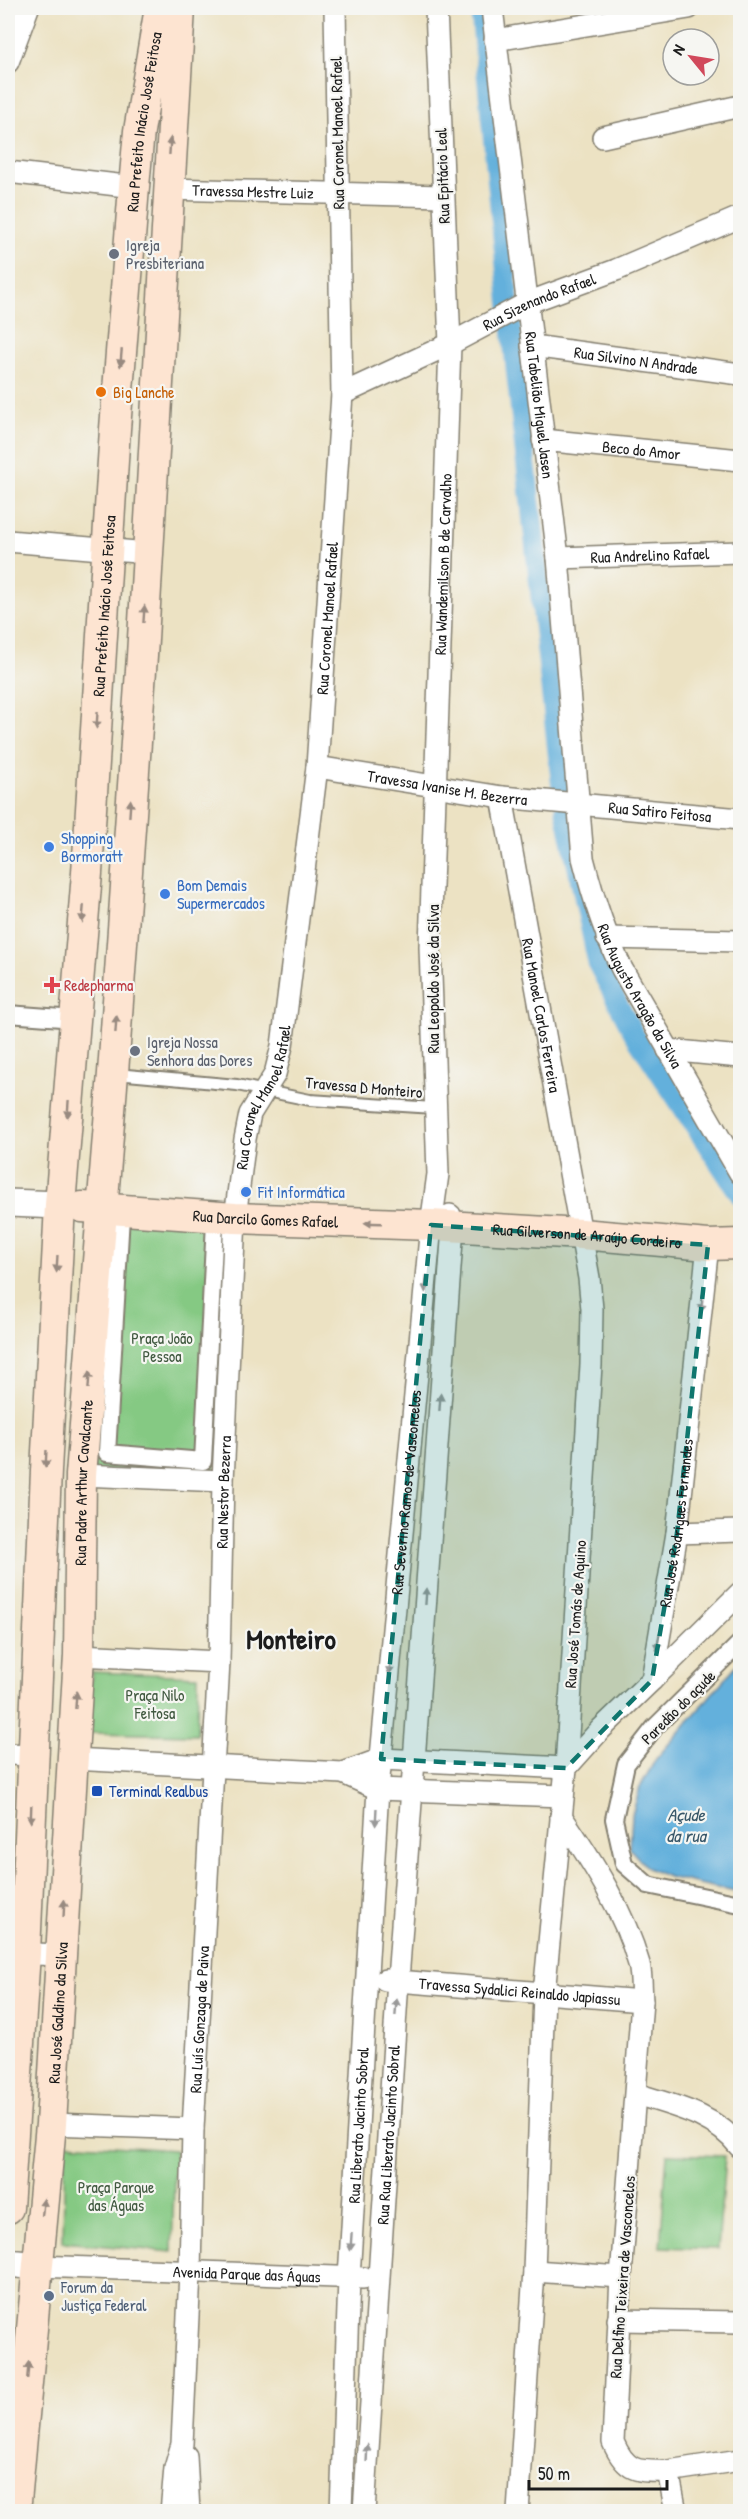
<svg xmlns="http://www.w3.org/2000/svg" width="748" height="2519" viewBox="0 0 748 2519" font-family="'Patrick Hand',sans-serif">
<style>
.green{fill:#85c983;stroke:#507250;stroke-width:1.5}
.water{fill:#63b0dc;stroke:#40667c;stroke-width:1.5}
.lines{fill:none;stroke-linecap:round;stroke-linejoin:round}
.canal{stroke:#63b0dc;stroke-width:20}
.service-casing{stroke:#847f70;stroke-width:14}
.pedestrian-casing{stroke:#847f70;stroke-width:20}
.minor-casing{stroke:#847f70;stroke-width:24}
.tertiary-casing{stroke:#847f70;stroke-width:30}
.secondary-casing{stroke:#847f70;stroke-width:33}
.service{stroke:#fff;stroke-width:10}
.pedestrian{stroke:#fff;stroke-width:16}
.minor{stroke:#fff;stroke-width:21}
.tertiary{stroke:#fff;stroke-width:27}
.secondary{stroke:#fde4d1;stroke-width:30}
.oneway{fill:#988a80}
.oneway2{fill:#999}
.marked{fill:#0f766e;fill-opacity:0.2;stroke:#0f766e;stroke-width:4.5;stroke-dasharray:12 8;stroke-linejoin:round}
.worship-dot{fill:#6b7280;stroke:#f6f6f2;stroke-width:2}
.food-dot{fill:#e8710a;stroke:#f6f6f2;stroke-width:2}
.shop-dot{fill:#3f7fe0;stroke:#f6f6f2;stroke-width:2}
.health-dot{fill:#e0444e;stroke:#f6f6f2;stroke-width:2}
.transit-dot{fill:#1a4fb4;stroke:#f6f6f2;stroke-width:2}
.service-dot{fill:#5c6f8a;stroke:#f6f6f2;stroke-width:2}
.labels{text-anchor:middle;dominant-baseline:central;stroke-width:4.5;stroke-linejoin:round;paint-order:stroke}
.street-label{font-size:16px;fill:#1c1c1c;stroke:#f6f6f2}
.worship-label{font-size:16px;fill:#5b616d;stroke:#f6f6f2;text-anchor:start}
.food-label{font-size:16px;fill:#c56008;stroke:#f6f6f2;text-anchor:start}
.shop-label{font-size:16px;fill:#366cbe;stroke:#f6f6f2;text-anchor:start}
.health-label{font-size:16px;fill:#be3a42;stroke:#f6f6f2;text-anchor:start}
.park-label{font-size:16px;fill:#415940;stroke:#f6f6f2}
.transit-label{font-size:16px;fill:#164399;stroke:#f6f6f2;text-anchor:start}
.service-label{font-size:16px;fill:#4e5e75;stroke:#f6f6f2;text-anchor:start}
.water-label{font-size:18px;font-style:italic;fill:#385769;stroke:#f6f6f2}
.town-label{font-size:28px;font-weight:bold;fill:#1c1c1c;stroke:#f6f6f2}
</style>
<rect width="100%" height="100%" fill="#f6f6f2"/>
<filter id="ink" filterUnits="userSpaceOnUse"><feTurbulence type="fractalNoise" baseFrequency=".0167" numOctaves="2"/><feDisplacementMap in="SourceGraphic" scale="12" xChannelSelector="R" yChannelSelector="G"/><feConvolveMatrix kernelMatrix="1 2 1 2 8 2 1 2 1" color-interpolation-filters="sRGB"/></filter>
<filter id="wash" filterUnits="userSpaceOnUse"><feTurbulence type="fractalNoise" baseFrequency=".008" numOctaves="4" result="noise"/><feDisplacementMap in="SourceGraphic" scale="24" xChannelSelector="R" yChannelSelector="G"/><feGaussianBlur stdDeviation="1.35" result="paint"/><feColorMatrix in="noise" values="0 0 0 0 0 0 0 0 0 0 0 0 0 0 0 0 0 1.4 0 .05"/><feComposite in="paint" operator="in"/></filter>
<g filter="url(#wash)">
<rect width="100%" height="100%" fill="#ece2c3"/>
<!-- green -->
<path class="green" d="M109 1215 230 1224 215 1471H94Z
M92 1672 198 1676 197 1735 86 1733Z
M65 2143 175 2150 172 2252 63 2242Z
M667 2154 725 2156 718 2249 660 2247Z"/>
<!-- water -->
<path class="water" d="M740 1661V1893L668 1877 647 1868 630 1849 632 1815 640 1787 656 1759Z"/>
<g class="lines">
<!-- canal -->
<path class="canal" d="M480 8 515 363 562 793
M565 809 598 965 634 1034 740 1195"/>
</g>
</g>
<g filter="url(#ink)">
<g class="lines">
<!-- service casing -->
<g class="service-casing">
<path id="service" d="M116 1074 237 1085 310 1100 434 1108"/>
</g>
<!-- pedestrian casing -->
<g class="pedestrian-casing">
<path id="pedestrian" d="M8 1014 75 1019
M121 1216 215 1222 203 1461 107 1453Z
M740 1643 655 1727 626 1764 614 1819 624 1864 648 1885 740 1904"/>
</g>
<!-- minor casing -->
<g class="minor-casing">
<g id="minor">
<path id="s1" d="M492 8 558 558 583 858C593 897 604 933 622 969L740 1173"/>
<path d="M495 40 689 8"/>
<path d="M8 62 28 8"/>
<path d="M603 137 740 106"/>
<path d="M8 172 134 187"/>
<path id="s2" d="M167 189 443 196"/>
<path id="s3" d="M532 346 740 374"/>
<path id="s4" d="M342 394 450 344 527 303 616 270 740 217"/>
<path id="s5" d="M543 440 740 460"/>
<path d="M8 541 148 553"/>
<path id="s6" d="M558 558 740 552"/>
<path id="s7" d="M317 767 502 797 740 819"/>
<path id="s8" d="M502 797 589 1278 592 1309 591 1365 566 1768 544 1994 534 2271 518 2512"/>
<path d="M607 938 740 941"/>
<path d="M668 1050 740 1057"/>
<path d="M81 1475 223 1481"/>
<path d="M677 1533 740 1531"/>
<path d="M79 1655 219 1662"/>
<path d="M652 1680 740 1593"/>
<path d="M8 1754 33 1755"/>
<path d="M72 1759 343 1773 378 1789 563 1796"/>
<path id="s9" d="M566 1768 601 1729 652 1680 677 1533 708 1245"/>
<path d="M343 1773 381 1759 566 1768"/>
<path d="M561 1816C592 1861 624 1911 639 1964 642 1976 641 1990 642 2001L621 2277 613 2442C626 2472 637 2472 668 2471L676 2512"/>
<path d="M8 1953 62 1955"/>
<path id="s10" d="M385 1980 642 2001"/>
<path d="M636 2094C674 2106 714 2114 740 2147"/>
<path d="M51 2124 193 2129"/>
<path id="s11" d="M37 2266 363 2278"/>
<path d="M534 2271 621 2277"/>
<path d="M618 2320 740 2322"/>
<path d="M186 2456 189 2512"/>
<path d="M668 2471 740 2460"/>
<path id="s12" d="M171 2512 175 2468 182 2444 190 2273 193 2129 219 1662 223 1481 235 1218 245 1139 250 1114 275 1074 282 1046 317 767 342 394 335 8"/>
<path id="s13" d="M341 2512 349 2278 378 1789 431 1225 438 1174 430 947 450 344 436 8"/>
<path id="s14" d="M364 2512 398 1980 453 1227 450 1215"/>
</g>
</g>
<!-- tertiary casing -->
<g class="tertiary-casing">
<path id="tertiary" d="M8 1203 60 1205
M8 2263 37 2266"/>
</g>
<!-- secondary casing -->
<g class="secondary-casing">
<g id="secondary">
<path id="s15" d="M82 1207 235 1218 431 1225 581 1234 708 1245 740 1244"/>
<path id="s16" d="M8 2208 25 1953 46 1471 60 1205 87 873 115 429 134 187 139 131 160 8"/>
<path id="s17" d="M15 2512 51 2124 79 1655 81 1475 113 1073 142 656 180 8"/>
</g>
</g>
<!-- service -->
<use href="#service" class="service"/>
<!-- pedestrian -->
<use href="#pedestrian" class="pedestrian"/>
<!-- minor -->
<use href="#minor" class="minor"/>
<!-- tertiary -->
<use href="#tertiary" class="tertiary"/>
<!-- secondary -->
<use href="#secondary" class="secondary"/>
</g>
<!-- one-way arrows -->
<defs><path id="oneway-solid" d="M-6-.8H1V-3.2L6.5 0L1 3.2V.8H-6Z" transform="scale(1.5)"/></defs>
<g class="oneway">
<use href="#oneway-solid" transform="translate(170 146) rotate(-86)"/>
<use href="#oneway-solid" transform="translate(121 358) rotate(95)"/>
<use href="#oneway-solid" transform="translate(144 614) rotate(-86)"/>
<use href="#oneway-solid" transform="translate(97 720) rotate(94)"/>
<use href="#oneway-solid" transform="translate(130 808) rotate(-86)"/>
<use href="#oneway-solid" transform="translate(83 914) rotate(95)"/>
<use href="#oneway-solid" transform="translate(116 1024) rotate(-86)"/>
<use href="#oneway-solid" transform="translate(68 1109) rotate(94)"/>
<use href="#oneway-solid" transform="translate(373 1223) rotate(-178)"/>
<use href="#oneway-solid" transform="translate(57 1264) rotate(93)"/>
<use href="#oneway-solid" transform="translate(89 1380) rotate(-86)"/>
<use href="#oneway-solid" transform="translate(46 1459) rotate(93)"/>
<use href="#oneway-solid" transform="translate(76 1700) rotate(-86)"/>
<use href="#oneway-solid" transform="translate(31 1814) rotate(92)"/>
<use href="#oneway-solid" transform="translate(64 1908) rotate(-87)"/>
<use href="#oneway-solid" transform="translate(43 2207) rotate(-84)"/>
<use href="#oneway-solid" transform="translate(28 2370) rotate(-85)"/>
</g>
<g class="oneway2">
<use href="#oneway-solid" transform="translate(426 1284) rotate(95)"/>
<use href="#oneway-solid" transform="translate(702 1303) rotate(96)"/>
<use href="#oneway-solid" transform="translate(440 1402) rotate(-86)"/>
<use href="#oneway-solid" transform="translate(426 1596) rotate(-86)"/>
<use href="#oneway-solid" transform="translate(658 1642) rotate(100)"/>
<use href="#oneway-solid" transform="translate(390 1666) rotate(96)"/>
<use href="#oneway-solid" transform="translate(376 1817) rotate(93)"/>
<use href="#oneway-solid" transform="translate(396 2007) rotate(-86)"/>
<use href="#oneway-solid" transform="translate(351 2242) rotate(94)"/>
<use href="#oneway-solid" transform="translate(367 2453) rotate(-87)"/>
</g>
</g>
<!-- marked area -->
<path class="marked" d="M431 1225 708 1245 677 1533 652 1680 566 1768 381 1759Z"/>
<!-- markers -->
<g class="worship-dot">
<circle cx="114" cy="254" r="6"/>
<circle cx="135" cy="1051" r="6"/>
</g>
<circle class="food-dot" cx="101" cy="392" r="6"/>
<g class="shop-dot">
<circle cx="49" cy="847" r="6"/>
<circle cx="165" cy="894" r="6"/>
<circle cx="246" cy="1192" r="6"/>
</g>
<path class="health-dot" d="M49 976h6v6h6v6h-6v6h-6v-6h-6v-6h6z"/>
<rect class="transit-dot" x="91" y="1785" width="12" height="12" rx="3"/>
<circle class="service-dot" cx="49" cy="2296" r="6"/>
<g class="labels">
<!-- street labels -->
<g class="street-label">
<text stroke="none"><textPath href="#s16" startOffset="2091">Rua Prefeito Inácio José Feitosa</textPath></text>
<text transform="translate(337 133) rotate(-91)">Rua Coronel Manoel Rafael</text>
<text transform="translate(442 176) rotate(-92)">Rua Epitácio Leal</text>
<text stroke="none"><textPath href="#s2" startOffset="86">Travessa Mestre Luiz</textPath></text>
<text stroke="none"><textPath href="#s4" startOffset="218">Rua Sizenando Rafael</textPath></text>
<text stroke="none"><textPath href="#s3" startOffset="105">Rua Silvino N Andrade</textPath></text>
<text stroke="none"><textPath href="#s1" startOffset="400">Rua Tabelião Miguel Jasen</textPath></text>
<text stroke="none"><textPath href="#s5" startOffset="99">Beco do Amor</textPath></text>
<text stroke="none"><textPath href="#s6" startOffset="92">Rua Andrelino Rafael</textPath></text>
<text stroke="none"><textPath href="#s13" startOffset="1952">Rua Wandemilson B de Carvalho</textPath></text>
<text stroke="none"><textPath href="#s16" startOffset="1605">Rua Prefeito Inácio José Feitosa</textPath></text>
<text stroke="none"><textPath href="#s12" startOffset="1908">Rua Coronel Manoel Rafael</textPath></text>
<text stroke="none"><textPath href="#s7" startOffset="132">Travessa Ivanise M. Bezerra</textPath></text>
<text stroke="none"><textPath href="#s7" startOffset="346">Rua Satiro Feitosa</textPath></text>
<text transform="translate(433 979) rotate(-90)">Rua Leopoldo José da Silva</text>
<text stroke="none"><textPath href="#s1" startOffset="1005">Rua Augusto Aragão da Silva</textPath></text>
<text stroke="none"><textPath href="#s8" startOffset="222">Rua Manoel Carlos Ferreira</textPath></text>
<text transform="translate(364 1087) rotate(5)">Travessa D Monteiro</text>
<text stroke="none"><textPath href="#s12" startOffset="1422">Rua Coronel Manoel Rafael</textPath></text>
<text stroke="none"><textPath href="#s15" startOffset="184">Rua Darcilo Gomes Rafael</textPath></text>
<text stroke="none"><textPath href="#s15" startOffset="506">Rua Gilverson de Araújo Cordeiro</textPath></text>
<text stroke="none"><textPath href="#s17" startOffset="1032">Rua Padre Arthur Cavalcante</textPath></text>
<text stroke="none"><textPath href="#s12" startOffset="1022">Rua Nestor Bezerra</textPath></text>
<text stroke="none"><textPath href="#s13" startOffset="1022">Rua Severino Ramos de Vasconcelos</textPath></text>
<text stroke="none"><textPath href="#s9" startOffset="282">Rua José Rodrigues Fernandes</textPath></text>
<text transform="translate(575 1614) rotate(-86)">Rua José Tomás de Aquino</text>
<text transform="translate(678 1707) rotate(-45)">Paredão do açude</text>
<text stroke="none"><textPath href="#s10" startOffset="135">Travessa Sydalici Reinaldo Japiassu</textPath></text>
<text stroke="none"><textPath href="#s17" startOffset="501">Rua José Galdino da Silva</textPath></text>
<text stroke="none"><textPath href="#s12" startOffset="494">Rua Luís Gonzaga de Paiva</textPath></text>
<text stroke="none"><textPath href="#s13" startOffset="387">Rua Liberato Jacinto Sobral</textPath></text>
<text stroke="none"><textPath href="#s14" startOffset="378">Rua Rua Liberato Jacinto Sobral</textPath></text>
<text stroke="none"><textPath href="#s11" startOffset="210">Avenida Parque das Águas</textPath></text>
<text transform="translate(622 2277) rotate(-86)">Rua Delfino Teixeira de Vasconcelos</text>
</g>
<!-- worship labels -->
<g class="worship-label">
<text x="126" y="245">Igreja<tspan x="126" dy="18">Presbiteriana</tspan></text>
<text x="147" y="1042">Igreja Nossa<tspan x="147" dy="18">Senhora das Dores</tspan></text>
</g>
<!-- food labels -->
<g class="food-label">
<text x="113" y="392">Big Lanche</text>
</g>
<!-- shop labels -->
<g class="shop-label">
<text x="61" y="838">Shopping<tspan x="61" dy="18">Bormoratt</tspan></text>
<text x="177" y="885">Bom Demais<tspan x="177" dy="18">Supermercados</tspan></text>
<text x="258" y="1192">Fit Informática</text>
</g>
<!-- health labels -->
<g class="health-label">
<text x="64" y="985">Redepharma</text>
</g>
<!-- park labels -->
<g class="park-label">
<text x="162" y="1338">Praça João<tspan x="162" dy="18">Pessoa</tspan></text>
<text x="155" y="1695">Praça Nilo<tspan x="155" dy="18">Feitosa</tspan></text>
<text x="116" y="2187">Praça Parque<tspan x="116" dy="18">das Águas</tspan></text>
</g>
<!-- transit labels -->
<g class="transit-label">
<text x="109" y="1791">Terminal Realbus</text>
</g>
<!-- service labels -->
<g class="service-label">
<text x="61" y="2287">Forum da<tspan x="61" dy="18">Justiça Federal</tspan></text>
</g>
<!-- water labels -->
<g class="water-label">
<text x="686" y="1814">Açude<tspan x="686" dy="21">da rua</tspan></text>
</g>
<!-- town labels -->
<g class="town-label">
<text x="291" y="1639">Monteiro</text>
</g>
</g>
<!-- margin -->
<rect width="748" height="2519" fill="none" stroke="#f6f6f2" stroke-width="30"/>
<!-- north arrow -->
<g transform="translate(691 57) rotate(300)"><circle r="28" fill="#f6f6f2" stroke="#9f9f9c" stroke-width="1.5"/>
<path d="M0-4.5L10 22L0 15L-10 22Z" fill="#d1495b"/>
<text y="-9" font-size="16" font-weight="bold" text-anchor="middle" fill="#1c1c1c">N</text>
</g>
<!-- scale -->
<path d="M529 2480v9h138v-9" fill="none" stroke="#1c1c1c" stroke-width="3"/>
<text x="538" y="2480" font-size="18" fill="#1c1c1c" stroke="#f6f6f2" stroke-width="4.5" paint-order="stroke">50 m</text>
</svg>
